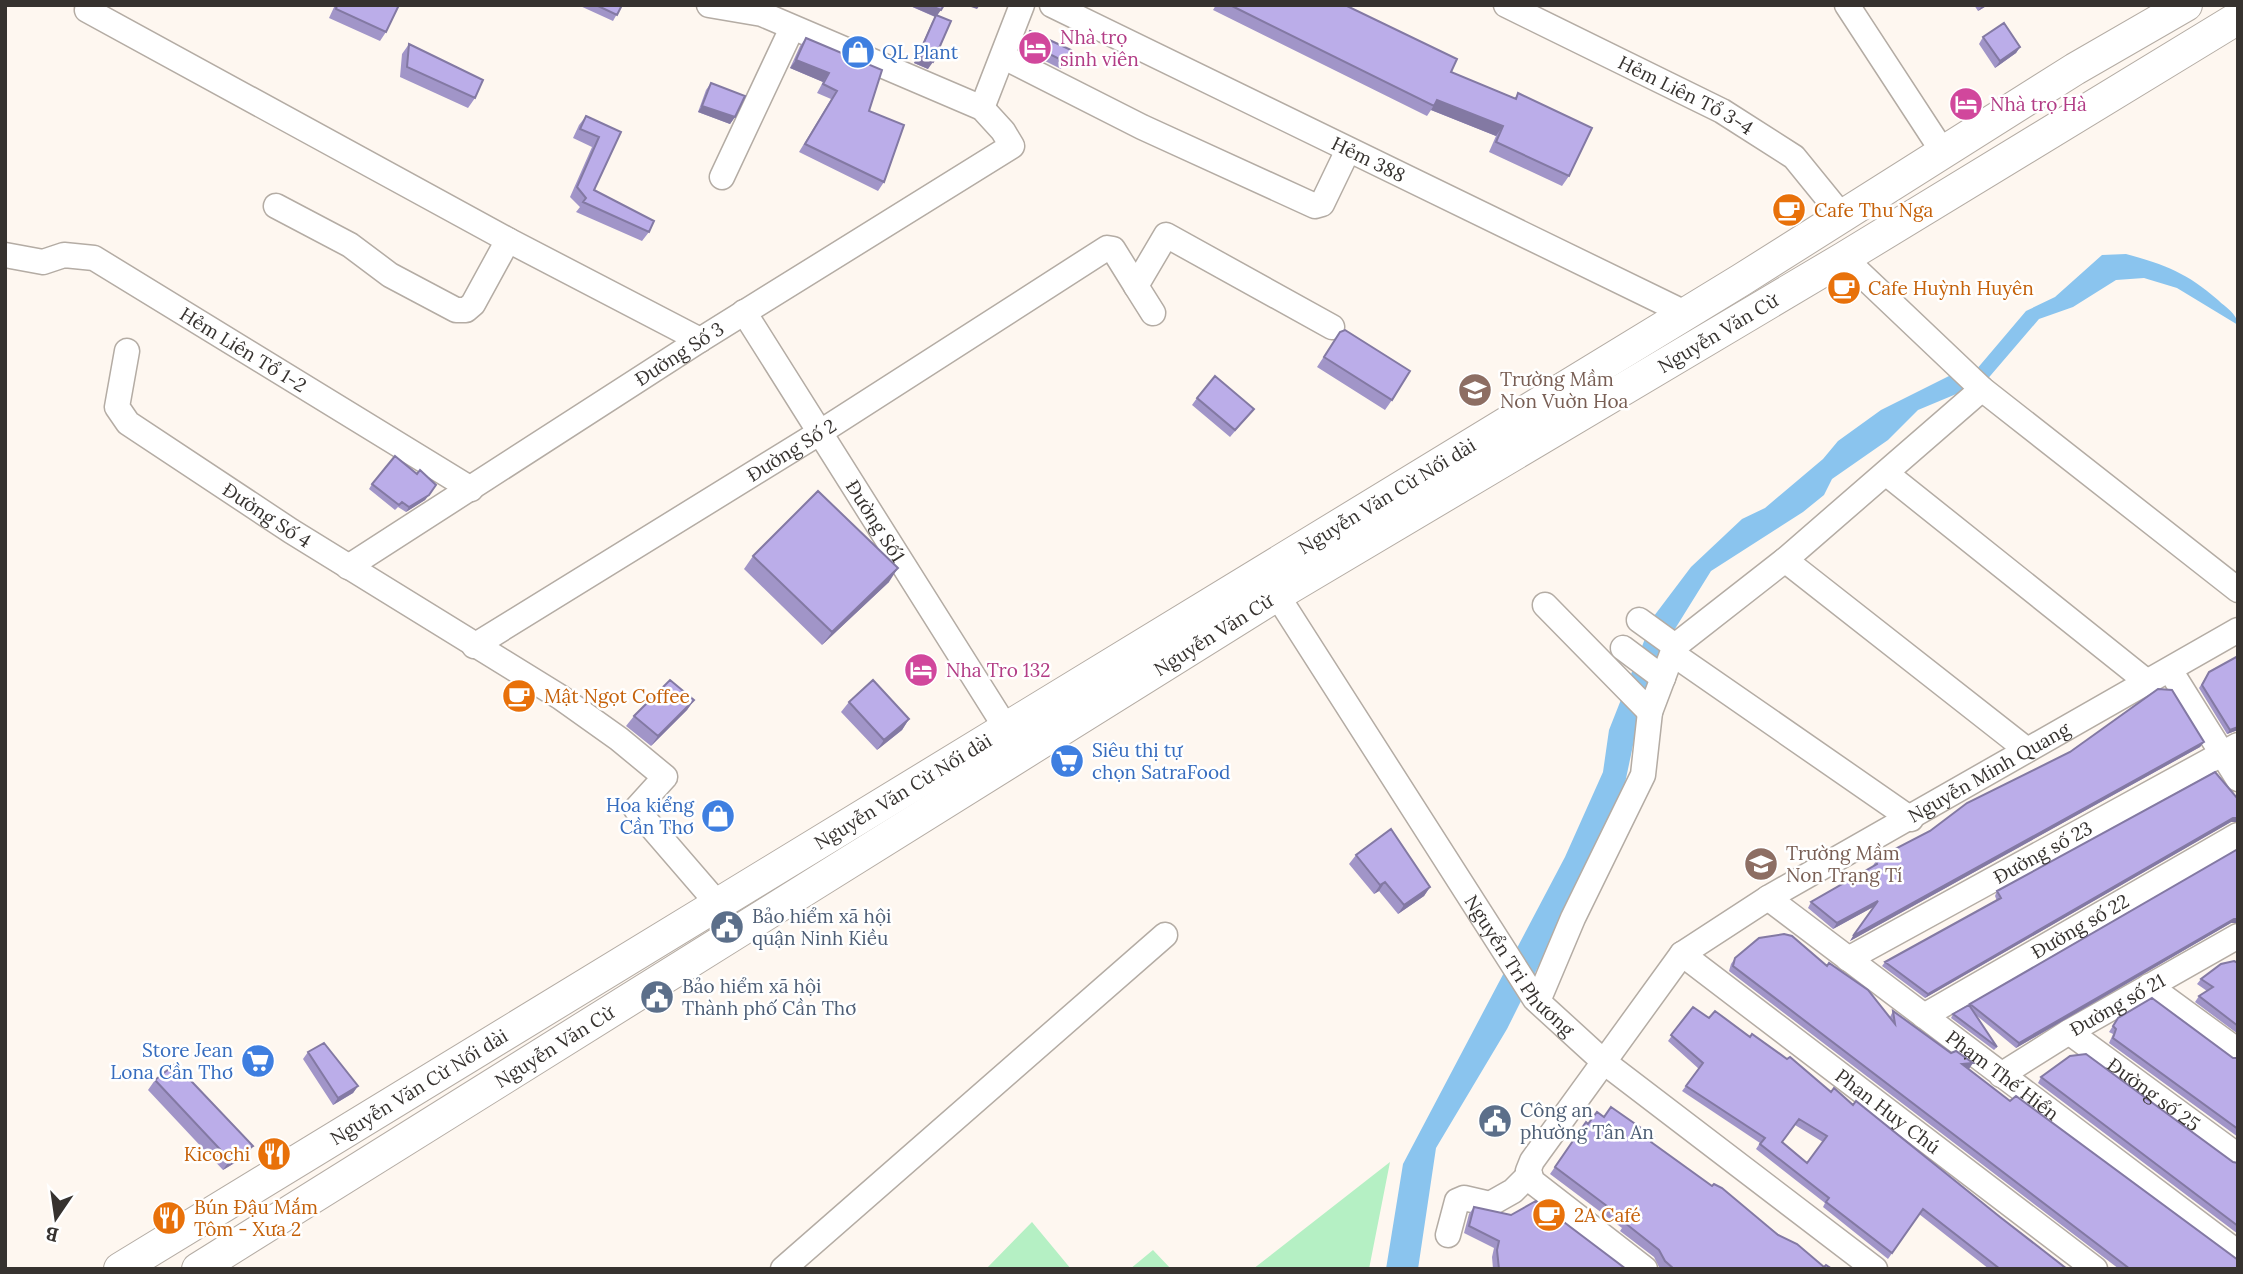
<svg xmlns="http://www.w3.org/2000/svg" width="2243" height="1274" viewBox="0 0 2243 1274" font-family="Lora,serif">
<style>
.green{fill:#b5f0c4}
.water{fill:#8ac4ee}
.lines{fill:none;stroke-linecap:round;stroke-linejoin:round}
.minor-casing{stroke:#b4aca4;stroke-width:27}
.major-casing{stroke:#b4aca4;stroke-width:34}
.minor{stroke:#fff;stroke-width:24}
.major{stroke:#fff;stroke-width:32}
.wall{fill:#a195c8;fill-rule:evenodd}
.shaded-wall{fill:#8379a3}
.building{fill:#bbade9;stroke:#8379a3;stroke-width:2;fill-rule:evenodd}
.labels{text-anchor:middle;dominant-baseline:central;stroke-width:5;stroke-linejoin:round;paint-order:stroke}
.hotel-label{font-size:19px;fill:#b23c85;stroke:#fff;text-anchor:start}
.shop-label{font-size:19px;fill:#366cbe;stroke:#fff;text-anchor:start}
.street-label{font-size:19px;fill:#36322f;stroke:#fff}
.food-label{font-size:19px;fill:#c56008;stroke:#fff;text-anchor:start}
.education-label{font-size:19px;fill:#785e54;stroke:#fff;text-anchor:start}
.service-label{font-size:19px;fill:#4e5e75;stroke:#fff;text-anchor:start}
</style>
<rect width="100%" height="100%" fill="#fef7f0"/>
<!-- green -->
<path class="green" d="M1390 1162 1369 1269H1253Z
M1032 1222 1071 1269H986Z
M1153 1250 1171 1269H1130Z"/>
<!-- water -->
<path class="water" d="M2126 254C2166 265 2187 273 2218 300 2226 308 2237 313 2238 325L2177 288 2144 278 2116 280 2073 307 2039 319 1985 382 1918 410 1888 440 1832 479 1824 495 1803 512 1711 571 1655 661 1644 693 1624 788 1615 813 1507 1029 1436 1148 1418 1269H1386L1403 1164 1565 857 1603 772 1609 730 1654 616 1691 567 1742 519 1765 508 1823 459 1838 441 1881 410 1951 375 1976 370 2026 311 2055 297 2102 255Z"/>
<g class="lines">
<!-- minor casing -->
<g class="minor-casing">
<g id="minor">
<path id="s1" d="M1052 5 1685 313"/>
<path id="s2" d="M1506 5 1722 111 1794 157 1842 216"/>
<path d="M1847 5 1943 152"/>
<path d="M87 10 508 240 700 340"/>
<path d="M1004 57 1142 127 1315 206 1322 204 1348 150"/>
<path d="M982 108 1022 5"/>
<path d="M722 177 792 28"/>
<path d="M276 206 350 245 390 275 456 310H466L473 304 508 240"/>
<path id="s3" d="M5 255 43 262 64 255 94 258 471 489"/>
<path d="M1844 258 1982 389 2238 590"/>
<path d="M1136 286 1153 313"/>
<path id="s4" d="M744 312 1006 728"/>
<path id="s5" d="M127 351 117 407 128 423 291 531 560 697 619 739 665 777 636 809 718 904"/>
<path d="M1887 474 2146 681"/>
<path d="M1785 560 2027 750"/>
<path id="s6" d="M348 567 700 340 1012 146 1003 131 982 108 762 14 709 5"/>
<path id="s7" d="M1268 581 1535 999 1604 1062 1875 1269"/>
<path d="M1545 605 1650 712 1675 646 1785 560 1982 389"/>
<path d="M1639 620 1675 646"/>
<path id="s8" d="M474 646 819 433 1107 248 1113 249 1136 286 1166 235 1332 327"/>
<path d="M1623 648 1663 678"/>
<path d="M1673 654 1911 819"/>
<path d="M2170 670 2238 779"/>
<path id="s9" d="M1768 898 2238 1253"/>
<path id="s10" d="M1682 954 2095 1269"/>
<path id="s11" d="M1848 959 2238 745"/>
<path d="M2149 986 2238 1051"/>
<path d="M1538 1001 1573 918 1643 775 1650 712"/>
<path id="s12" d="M1924 1016 2238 835"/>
<path id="s13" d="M2069 1032 2238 1156"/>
<path id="s14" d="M2001 1075 2069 1032 2238 936"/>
<path d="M1448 1235 1457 1201 1464 1198 1490 1204 1513 1191 1530 1174"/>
<path d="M783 1269 1165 935"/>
<path id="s15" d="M1645 1269 1533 1182 1528 1171 1532 1161 1682 954 1768 898 2238 630"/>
</g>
</g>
<!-- major casing -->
<g class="major-casing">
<g id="major">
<path id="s16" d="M120 1269 1741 280 2075 69 2186 5"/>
<path id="s17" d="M198 1269 1267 601 1844 258 2238 18"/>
</g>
</g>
<!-- minor -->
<use href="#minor" class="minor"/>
<!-- major -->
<use href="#major" class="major"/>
</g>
<!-- wall -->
<path class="wall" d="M335 5H399L386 32 380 41 329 18Z
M578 5H622L613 21Z
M908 5H944L937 15 928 69 914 63 932 22 935 17Z
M1216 5H1345L1451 72 1515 98 1518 93 1569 176 1562 186 1489 152 1496 136 1431 110 1427 116 1213 10Z
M1974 5H1988L1978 11Z
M1030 31 1065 62 1061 69 1021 49 1025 37Z
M1983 37 2020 47 2016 53 1995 68 1979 44Z
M806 38 869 111 884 182 878 191 799 152 831 99 817 93 823 82 790 68 800 46Z
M409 44 475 98 468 108 400 77 402 54Z
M711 83 735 117 730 124 698 112 706 90Z
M586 116 621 132 594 190 649 232 642 241 576 212 580 207 570 197 592 147 573 138 579 125Z
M1340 332 1392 400 1385 410 1317 367Z
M1197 398 1254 409 1230 437 1192 405Z
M417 474 436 485 425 500 406 512 398 507 395 510 369 489 372 484Z
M753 556 889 582 822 645 744 569Z
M2238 656V730L2227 734 2199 688 2209 672Z
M694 700 687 710 651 746 626 726 634 716Z
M849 702 909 719 902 730 877 750 841 712Z
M2204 742 2200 747 1850 941 1875 906 1833 929 1808 908 1811 902 1872 867 1876 861Z
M2238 799V822H2231L1925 998 1882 966 1885 962 1997 901 1995 896 1997 891Z
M2238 849V923H2231L2016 1048 1976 1015 1997 1047 1994 1050 1951 1018 1953 1014 1970 1004Z
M1356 855 1430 887 1424 896 1398 914 1379 891 1374 894 1349 864Z
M1735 958 1890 1017 1893 1011 2010 1101 2238 1269H2119L1729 971 1731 964Z
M2238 963V1034L2195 1002 2199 996 2207 991 2197 984 2201 979Z
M1693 1007 1709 1018 1750 1037 1831 1092 1853 1105 2067 1269H1989L1919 1214 1888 1259 1823 1207 1825 1203 1756 1149 1760 1143 1682 1091 1699 1069 1668 1041ZM1795 1125 1823 1142 1807 1163 1782 1142Z
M2118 1018 2233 1058H2238V1137L2109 1043 2113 1034 2109 1032Z
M308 1052 358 1086 353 1093 333 1105 303 1059Z
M2041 1077 2233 1162 2238 1163V1234L2038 1083Z
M155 1080 246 1156 223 1170 148 1090Z
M1604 1117 1651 1142 1824 1267 1832 1269H1660L1654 1257 1620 1231 1622 1228 1550 1174 1586 1122 1588 1124Z
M1474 1207 1626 1269H1493L1492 1257 1494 1248 1464 1233 1469 1214Z"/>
<!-- shaded-wall -->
<path class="shaded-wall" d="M908 5H929L941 10 936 17Z
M965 5H980L977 9Z
M1983 5H1988L1978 11Z
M2020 47 2016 53 1995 68 2000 61Z
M918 56 933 62 928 69 914 63Z
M796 60 829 73 823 82 790 68Z
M1437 100 1503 126 1496 136 1431 110Z
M702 106 735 117 730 124 698 112Z
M429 495 425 500 406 512 409 507Z
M898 568 889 582 822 645 832 632Z
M694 700 687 710 651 746 658 736Z
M909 719 902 730 877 750 884 740Z
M2238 727V730L2227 734 2230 730Z
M2204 742 2200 747 1850 941 1853 936Z
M2233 818H2238V822H2231L1925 998 1928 994Z
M1385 882 1379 891 1374 894 1380 885Z
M1430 887 1424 896 1398 914 1404 905Z
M1878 901 1875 906 1833 929 1837 923Z
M2234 919H2238V923H2231L2016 1048 2019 1043Z
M1973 1063 1969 1069 1959 1070 1962 1064Z
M358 1086 353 1093 333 1105 338 1098Z
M253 1146 246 1156 223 1170 230 1160Z"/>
<!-- building -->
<path class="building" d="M337 5H399L386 32 336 9Z
M596 5H622L617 15Z
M929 5H944L941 10Z
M1230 5H1345L1457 59 1451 72 1516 99 1518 93 1592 128 1569 176 1496 142 1503 126 1437 100 1434 106Z
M936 15 951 21 933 62 918 56Z
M2004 23 2020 47 2000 61 1983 37Z
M1030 31 1071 50 1065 62 1026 42Z
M806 38 882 70 869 111 904 125 884 182 805 144 837 91 823 84 829 73 796 60Z
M409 44 483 80 475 98 407 67Z
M711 83 745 96 735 117 702 106Z
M586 116 621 132 594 190 654 221 649 232 583 202 586 198 577 187 599 137 580 129Z
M1345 330 1410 371 1392 400 1324 357 1340 332Z
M1215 376 1254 409 1235 430 1197 398Z
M395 456 417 474 420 470 436 485 429 495 409 507 402 502 399 505 372 484Z
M818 491 898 568 832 632 753 556Z
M2238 656V727L2230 730 2202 685 2209 672Z
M670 680 694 700 658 736 634 716Z
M873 680 909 719 884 740 849 702Z
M2158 689 2172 690 2204 742 1853 936 1878 901 1837 923 1811 902 1877 864 1876 861 1891 851 1930 831 1967 803 2070 752Z
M2215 772 2238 799V818H2233L1928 994 1885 962 2001 898 1997 891Z
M1391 829 1430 887 1404 905 1385 882 1380 885 1356 855Z
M2238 849V919H2234L2019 1043 1970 1004Z
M1784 934 1792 936 1827 966 1829 963 1868 990 1895 1024 1893 1011 1951 1053 1956 1051 1973 1063 1962 1064 2010 1101 2016 1096 2238 1260V1269H2130L1733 966 1735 958 1759 938Z
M2234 961 2238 963V1026L2199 996 2213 987 2201 979 2221 964Z
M2152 998 2233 1058H2238V1129L2113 1038 2116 1029 2113 1026 2118 1018Z
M1969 1005 1997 1047 1953 1014Z
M1693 1007 1709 1018 1715 1011 1750 1037 1752 1034 1787 1059 1790 1057 1831 1092 1834 1088 1853 1105 1856 1101 2000 1217 2067 1269H2000L1923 1209 1892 1253 1826 1202 1829 1198 1760 1144 1765 1138 1686 1086 1703 1063 1671 1035ZM1799 1119 1827 1136 1807 1163 1782 1142Z
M324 1043 358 1086 338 1098 308 1052Z
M2086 1054 2233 1162 2238 1163V1226L2041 1077 2070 1056Z
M175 1064 253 1146 230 1160 155 1080Z
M1611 1107 1654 1137 1651 1142 1712 1186 1714 1184 1722 1188 1778 1235 1797 1244 1824 1267 1826 1265 1832 1269H1674L1665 1261 1659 1250 1625 1223 1627 1221 1555 1167 1586 1122 1588 1124 1597 1112 1604 1117Z
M1536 1201 1626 1269H1499L1497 1250 1499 1241 1469 1226 1474 1207 1511 1215Z"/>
<!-- icons -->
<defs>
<g id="hotel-disc" transform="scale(1.75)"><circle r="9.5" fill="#d1479c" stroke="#fff"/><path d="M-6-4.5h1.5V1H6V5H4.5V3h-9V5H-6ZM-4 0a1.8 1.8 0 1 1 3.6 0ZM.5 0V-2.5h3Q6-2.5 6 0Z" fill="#fff"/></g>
<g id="shop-disc" transform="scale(1.75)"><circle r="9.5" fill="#3f7fe0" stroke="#fff"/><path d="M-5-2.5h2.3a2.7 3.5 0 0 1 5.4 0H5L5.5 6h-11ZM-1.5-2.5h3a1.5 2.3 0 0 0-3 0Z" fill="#fff"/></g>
<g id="cafe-disc" transform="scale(1.75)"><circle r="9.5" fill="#e8710a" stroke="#fff"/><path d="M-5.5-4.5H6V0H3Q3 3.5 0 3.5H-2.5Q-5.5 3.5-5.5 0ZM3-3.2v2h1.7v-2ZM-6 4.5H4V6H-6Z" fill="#fff"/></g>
<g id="school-disc" transform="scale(1.75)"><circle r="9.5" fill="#8d6e63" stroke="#fff"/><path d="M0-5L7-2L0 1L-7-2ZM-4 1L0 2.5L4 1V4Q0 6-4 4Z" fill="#fff"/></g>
<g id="supermarket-disc" transform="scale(1.75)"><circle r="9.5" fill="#3f7fe0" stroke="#fff"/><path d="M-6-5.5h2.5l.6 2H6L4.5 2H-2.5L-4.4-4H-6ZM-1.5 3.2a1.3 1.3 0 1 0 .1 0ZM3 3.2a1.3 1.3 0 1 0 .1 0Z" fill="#fff"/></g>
<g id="civic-disc" transform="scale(1.75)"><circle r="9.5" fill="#5c6f8a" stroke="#fff"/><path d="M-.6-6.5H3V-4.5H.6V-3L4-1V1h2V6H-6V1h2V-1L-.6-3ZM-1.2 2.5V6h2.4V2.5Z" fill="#fff"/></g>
<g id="restaurant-disc" transform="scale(1.75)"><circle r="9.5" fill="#e8710a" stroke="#fff"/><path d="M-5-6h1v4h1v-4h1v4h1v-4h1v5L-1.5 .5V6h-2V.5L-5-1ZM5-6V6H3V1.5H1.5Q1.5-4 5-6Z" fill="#fff"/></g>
</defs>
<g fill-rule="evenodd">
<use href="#hotel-disc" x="1035" y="48"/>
<use href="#shop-disc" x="858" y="52"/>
<use href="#hotel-disc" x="1966" y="104"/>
<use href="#cafe-disc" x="1789" y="210"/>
<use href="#cafe-disc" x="1844" y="288"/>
<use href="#school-disc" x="1475" y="390"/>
<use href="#hotel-disc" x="921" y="670"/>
<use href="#cafe-disc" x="519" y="696"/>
<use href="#supermarket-disc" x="1067" y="761"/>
<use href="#shop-disc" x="718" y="816"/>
<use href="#school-disc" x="1761" y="864"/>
<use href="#civic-disc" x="727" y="927"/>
<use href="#civic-disc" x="657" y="997"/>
<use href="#supermarket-disc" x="258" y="1061"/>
<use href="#civic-disc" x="1495" y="1121"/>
<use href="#restaurant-disc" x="274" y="1154"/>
<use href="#cafe-disc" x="1549" y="1215"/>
<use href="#restaurant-disc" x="169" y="1218"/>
</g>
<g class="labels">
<!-- hotel labels -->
<g class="hotel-label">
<text x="1060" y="37">Nhà trọ<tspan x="1060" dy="22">sinh viên</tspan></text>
<text x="1990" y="104">Nhà trọ Hà</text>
<text x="946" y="670">Nha Tro 132</text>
</g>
<!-- shop labels -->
<g class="shop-label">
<text x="882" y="52">QL Plant</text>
<text x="1092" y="750">Siêu thị tự<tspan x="1092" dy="22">chọn SatraFood</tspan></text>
<text x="694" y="805" text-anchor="end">Hoa kiểng<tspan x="694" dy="22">Cần Thơ</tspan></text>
<text x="233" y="1050" text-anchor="end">Store Jean<tspan x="233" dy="22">Lona Cần Thơ</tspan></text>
</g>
<!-- street labels -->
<g class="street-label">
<text stroke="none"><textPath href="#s2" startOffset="201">Hẻm Liên Tổ 3-4</textPath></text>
<text stroke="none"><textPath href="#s1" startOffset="352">Hẻm 388</textPath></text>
<text stroke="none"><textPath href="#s17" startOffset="1785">Nguyễn Văn Cừ</textPath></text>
<text stroke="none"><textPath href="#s3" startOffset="266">Hẻm Liên Tổ 1-2</textPath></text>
<text stroke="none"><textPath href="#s6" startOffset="394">Đường Số 3</textPath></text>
<text stroke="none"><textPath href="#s8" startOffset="373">Đường Số 2</textPath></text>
<text stroke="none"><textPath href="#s16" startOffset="1484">Nguyễn Văn Cừ Nối dài</textPath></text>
<text stroke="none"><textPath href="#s5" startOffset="243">Đường Số 4</textPath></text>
<text stroke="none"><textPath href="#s4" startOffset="247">Đường Số1</textPath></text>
<text stroke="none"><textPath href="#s17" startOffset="1197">Nguyễn Văn Cừ</textPath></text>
<text stroke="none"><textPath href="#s15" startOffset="777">Nguyễn Minh Quang</textPath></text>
<text stroke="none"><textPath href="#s16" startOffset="917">Nguyễn Văn Cừ Nối dài</textPath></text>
<text stroke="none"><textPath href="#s11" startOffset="222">Đường số 23</textPath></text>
<text stroke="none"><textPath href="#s12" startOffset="180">Đường số 22</textPath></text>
<text stroke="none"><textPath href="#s7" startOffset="460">Nguyển Tri Phương</textPath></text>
<text stroke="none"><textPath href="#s14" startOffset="136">Đường số 21</textPath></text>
<text stroke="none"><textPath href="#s17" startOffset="420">Nguyễn Văn Cừ</textPath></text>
<text stroke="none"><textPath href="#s9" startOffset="294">Phạm Thế Hiển</textPath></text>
<text stroke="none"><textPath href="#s16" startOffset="350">Nguyễn Văn Cừ Nối dài</textPath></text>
<text stroke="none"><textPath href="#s13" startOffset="105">Đường số 25</textPath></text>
<text stroke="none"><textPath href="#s10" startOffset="259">Phan Huy Chú</textPath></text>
</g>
<!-- food labels -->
<g class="food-label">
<text x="1814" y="210">Cafe Thu Nga</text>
<text x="1868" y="288">Cafe Huỳnh Huyên</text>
<text x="544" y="696">Mật Ngọt Coffee</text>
<text x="250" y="1154" text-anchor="end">Kicochi</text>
<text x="194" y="1207">Bún Đậu Mắm<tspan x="194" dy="22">Tôm - Xưa 2</tspan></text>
<text x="1574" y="1215">2A Café</text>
</g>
<!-- education labels -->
<g class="education-label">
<text x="1500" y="379">Trường Mầm<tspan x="1500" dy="22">Non Vuờn Hoa</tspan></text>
<text x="1786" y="853">Trường Mầm<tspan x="1786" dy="22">Non Trạng Tí</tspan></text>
</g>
<!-- service labels -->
<g class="service-label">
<text x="752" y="916">Bảo hiểm xã hội<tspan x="752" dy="22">quận Ninh Kiều</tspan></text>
<text x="682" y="986">Bảo hiểm xã hội<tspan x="682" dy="22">Thành phố Cần Thơ</tspan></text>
<text x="1520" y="1110">Công an<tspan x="1520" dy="22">phường Tân An</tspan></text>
</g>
</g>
<!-- border -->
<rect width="2243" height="1274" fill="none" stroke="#36322f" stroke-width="14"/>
<!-- north arrow -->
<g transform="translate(56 1218) rotate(193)" stroke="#ffffff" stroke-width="5" paint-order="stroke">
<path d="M0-5L12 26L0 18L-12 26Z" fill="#36322f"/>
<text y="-10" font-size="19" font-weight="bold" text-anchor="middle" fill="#36322f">B</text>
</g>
</svg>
